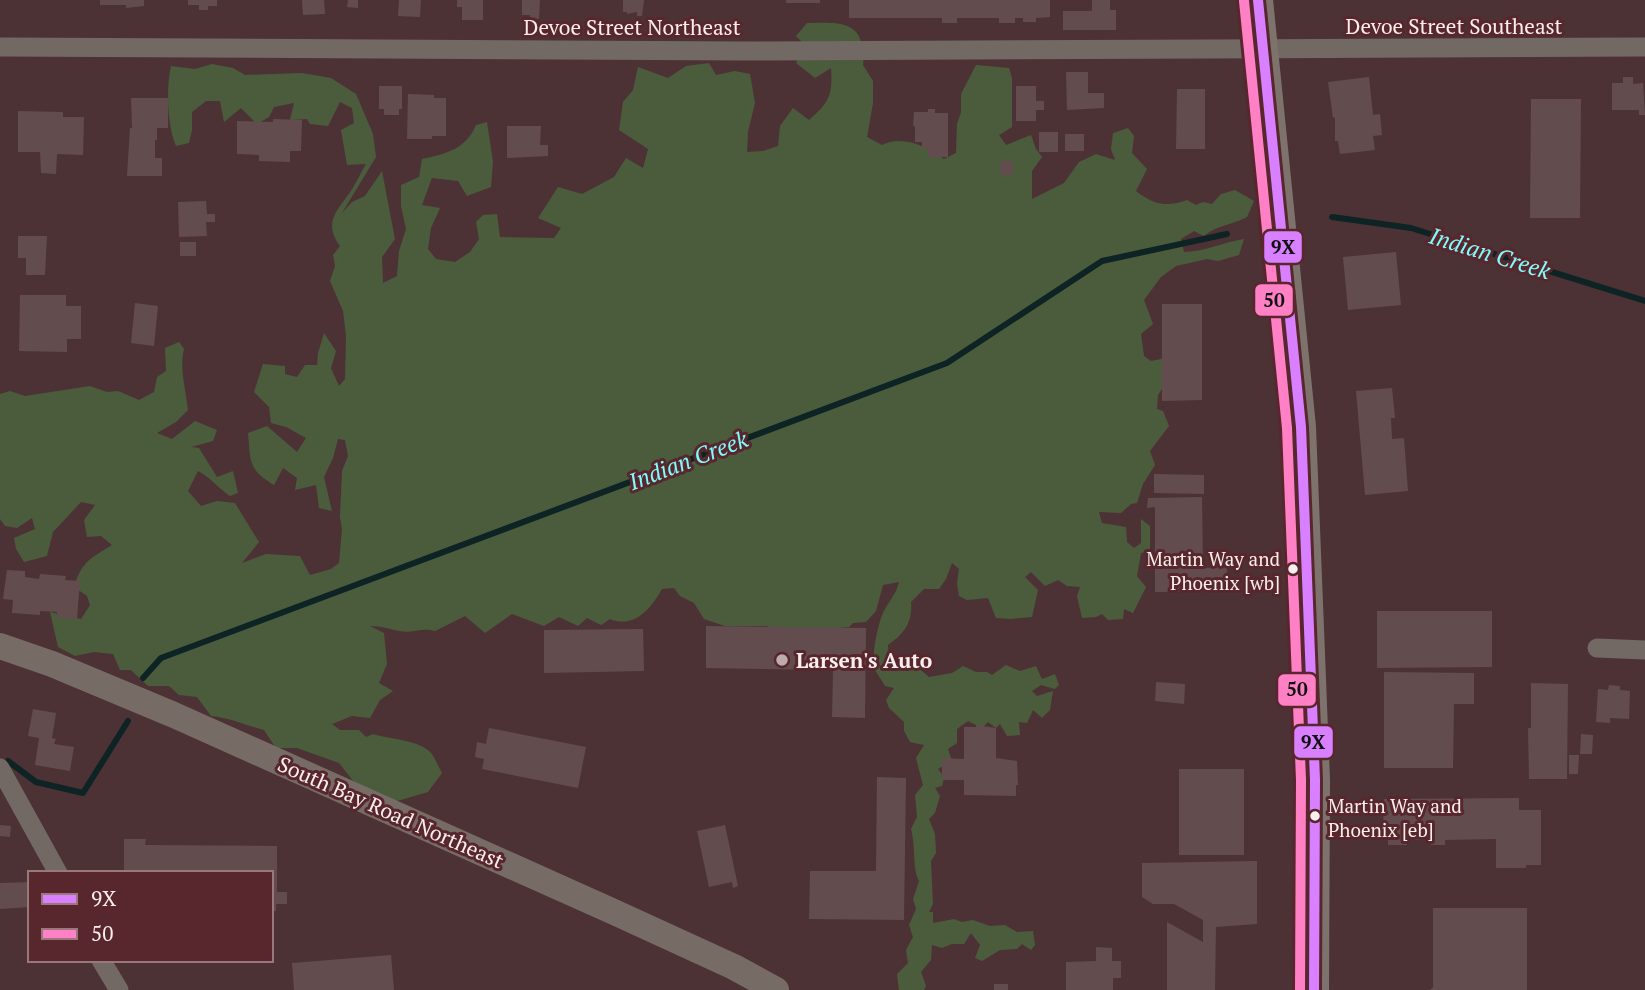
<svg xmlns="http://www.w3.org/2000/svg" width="1645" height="990" viewBox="0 0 1645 990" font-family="'PT Serif',serif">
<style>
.green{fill:#4b5c3c}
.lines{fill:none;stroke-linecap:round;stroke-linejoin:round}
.stream{stroke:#0d2324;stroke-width:6}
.building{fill:#634c4e}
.street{stroke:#726965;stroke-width:19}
.secondary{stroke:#766c65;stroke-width:26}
.primary{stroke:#7d736c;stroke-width:30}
.bus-1-casing{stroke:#58272d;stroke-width:16}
.bus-2-casing{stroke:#58272d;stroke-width:16}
.bus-1{stroke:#d880ff;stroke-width:10}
.bus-2{stroke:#ff80c5;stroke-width:10}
.bus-dot{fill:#fbeeee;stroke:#58272d;stroke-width:2.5}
.poi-dot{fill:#beacad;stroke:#58272d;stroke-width:2.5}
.labels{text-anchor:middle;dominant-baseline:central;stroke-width:6;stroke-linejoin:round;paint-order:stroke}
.bus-label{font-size:19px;fill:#fbeeee;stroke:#58272d;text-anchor:end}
.street-label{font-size:21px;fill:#fbeeee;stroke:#58272d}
.poi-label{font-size:21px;font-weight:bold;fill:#fbeeee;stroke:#58272d;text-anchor:start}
.water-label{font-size:23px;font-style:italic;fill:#80fcfa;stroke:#58272d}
.line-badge{stroke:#58272d;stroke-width:2.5}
.pale-badge-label{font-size:19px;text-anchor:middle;font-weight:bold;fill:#111}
</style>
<rect width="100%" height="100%" fill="#4d3235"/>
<!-- green -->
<path class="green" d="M807 23C826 23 856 19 861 42 863 51 864 57 863 65L873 81V103L867 137 882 145C902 135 927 146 944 159L956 153 957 124 961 112V94L976 65 1009 68 1012 78V127L999 135 1006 145 1031 135 1036 149 1042 157 1032 171V199L1064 183 1079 162 1096 154 1115 160 1111 149 1113 133 1128 128 1134 136 1132 153 1147 169 1136 191C1152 204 1167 208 1187 200L1196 205 1203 202 1212 204 1221 194 1235 190 1254 201 1247 217C1232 225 1217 225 1204 236L1194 231 1181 239 1184 252C1203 252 1224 242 1244 239L1239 255 1218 261 1207 259 1176 266 1161 277 1144 300 1153 324 1141 334 1144 356 1151 361 1166 358 1170 376 1158 395 1157 409 1163 411 1169 426 1150 451 1155 465 1143 484 1137 503 1131 504 1121 513 1099 512 1102 523 1126 527 1127 542 1134 548 1141 543V519L1150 526V551L1141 553 1137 576 1146 587 1133 613 1124 609 1123 619 1108 620 1102 614 1096 617 1082 618 1077 596 1080 587 1067 586 1058 580 1045 586 1031 572 1025 577 1038 590 1032 617 1011 619 996 618 988 598 967 600 959 596 957 583 959 569 952 563 946 579 939 589H924L911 602C913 622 904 634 888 645L889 662 900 669 909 660 929 677 952 673 963 666 976 672H987L992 675 1006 665 1020 671 1036 666 1042 679 1055 674 1059 685 1055 689 1041 685 1032 691 1037 696 1053 691 1050 710 1042 718 1033 710 1027 723 1019 722 1020 735 1007 736 1000 724 996 728 988 722 982 728 968 721 957 729V743L948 749 952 761 938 769 944 777 942 786 935 788 940 796 935 813 929 819 935 834 936 853 931 861 933 904 929 912H933V923L954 919 962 922 973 920 990 926 1005 925 1017 932 1033 931 1035 945 1031 950 1022 944 1017 949 1000 950 982 961 975 958 980 945 971 933 964 944H952L942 948 932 945 931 960 921 972 926 986 924 990H899L897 974 908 963 906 950 913 937 909 925 916 909 913 899 919 881C912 868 916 847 911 829L917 817 915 795 923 785 916 758 924 745 910 742 904 731V722L889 708 886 700 894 688 885 686C882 680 875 672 874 666 872 654 878 622 884 611 889 601 897 593 899 582L883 585 876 611 866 622 853 623 849 627 789 633 766 626H725L704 619 694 603 680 596 674 588 662 589C651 608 635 629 610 619L601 625 587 618 578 626 559 617 544 626 512 614 485 633 465 616 435 631C421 627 412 634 400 631 389 629 381 626 370 626L384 633 387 664 379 683 393 691 380 700 370 718 352 716 332 724 340 730H359L366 737 373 734C388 739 420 740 431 753 435 758 438 766 442 773L428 792 387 804 365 796 339 763 297 748H276L264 730C245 725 231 718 211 716L197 697 179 695 169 686H148L131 670H120L113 654 94 652 75 656 58 647 50 612 81 619 90 605 87 596 74 587C82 561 90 559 112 545L101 536 87 537 84 520 95 505 81 502 53 532 47 556 24 562 16 549 14 538 35 529 32 518 17 528 5 526 0 519V394L10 391 25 396 90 386 107 392 118 391 139 400 154 392 157 377 166 371 165 348 179 342 184 349C179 368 186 390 188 410L176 422 157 433 172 439 195 421 217 430 213 441 191 447 199 448 217 477 233 471 238 493 230 496C218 488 210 477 198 471L188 491 201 506 217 501 235 503 259 542 242 563 266 554 300 556 310 575 331 569 339 563 342 529 340 517 342 471 348 456 345 440 338 439 333 458 324 477 332 511 319 508 316 485 295 490 297 478 283 468 274 485C247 469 251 461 248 433L267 426 297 452 306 438 286 427 271 423 269 407 254 392 263 364 285 366V374L297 377 305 365H317L318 353 324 333 336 351 331 368 339 386 345 379 346 336 343 311 330 281 335 266 333 255 340 246C324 224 335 213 348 195 355 186 360 174 366 164L347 165 341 130 354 123 352 108 340 102 328 126 310 124 307 119 290 120 294 103 274 107 269 117 257 124 241 108 224 122 220 101H206L192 112V130L189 143 176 146C167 124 166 89 171 66L195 69 212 64 233 68 245 75 302 73 331 78 356 94 373 134 376 157 342 213 352 202 365 196 382 171 395 239 382 257 383 283 397 276 399 251 406 229 401 206V185L419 177 422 159C446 154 466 149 476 125L487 122 493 162 491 187 467 196 458 181 432 178 422 205 440 208 431 228 428 249 436 259 455 262 470 252 479 239 476 222 483 215 497 214 500 237 554 238 561 228 538 218 558 187 582 194 614 177 626 158 643 168 648 149 619 130 623 102 633 90 638 67 668 78 686 66 709 63 716 75 735 71 750 74 755 103 748 132 747 152 763 151 778 146 780 126 793 108 809 120C829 103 833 95 831 68L815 78 796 63 804 44 796 36Z"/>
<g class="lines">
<!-- stream -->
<path class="stream" d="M1332 217 1411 228 1645 301
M143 678 161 658 947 363 1102 261 1227 234
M8 761 36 782 83 793 128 721"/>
</g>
<!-- building -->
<path class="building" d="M100 0H144V6L126 8V5H100Z
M188 0H217V6H208V10H199V5H188Z
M302 0H324L325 14 303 15Z
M348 0H358V8L347 7Z
M399 0H421L420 17 398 16Z
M457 0H483V20H462V7H457Z
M522 0H540L539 19 530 18V15H522Z
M623 0H644L642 16H637V12L627 14V12H623Z
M786 0H820V3H786Z
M849 0H1050V17L1036 18V22H1023V18H1015V23H999V18H957V23H942V18H849Z
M1092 0H1110V10H1116V30H1063V11H1092Z
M1066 72H1088V93H1104V108L1067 110Z
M1369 77 1373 115 1380 114 1382 135 1373 136 1375 150 1340 154 1338 141H1335V117L1333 118 1328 82Z
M1623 77H1633V84L1643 83 1645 115H1639V110H1612V83H1623Z
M379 86H402V109H399V115H384V109H379Z
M1016 86H1036V101H1044V110H1036V121H1016Z
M1177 89H1205V149H1176Z
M408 94 434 95V98H446V136H432V139H407Z
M131 98H168V128H157V140H155V158H162V176H127L130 128H132Z
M1531 99H1581L1580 218H1530Z
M928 109H935V113H948V157H928V149L922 148V142H915V126H913L914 112H928Z
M18 111 63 112V117H84L83 155 57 154 56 174 41 173 40 152H18Z
M273 119 302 120 301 151H290V162L259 161V155L237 154V121L273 122Z
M507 126H541L540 145H548V156L507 158Z
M1039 132H1058V152H1039Z
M1065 134H1084V151H1065Z
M1000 161H1013V175H1001Z
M206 201 207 214H215V222H206L207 236 179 237 178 202Z
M18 236H47L45 275H26V258H18Z
M180 242H196V256H180Z
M1396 252 1401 305 1348 310 1343 257Z
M20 295H66V306H81V339H67V352L19 351Z
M135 303 158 306 154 346 131 343Z
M1162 304H1202V400L1162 401Z
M1392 388 1395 418H1391L1392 439 1404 438 1408 491 1365 495 1356 391Z
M1154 474 1204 475V494L1154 493Z
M1202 497 1203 568 1227 567 1226 591 1155 592V507L1147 508 1148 498Z
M7 570 25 571V577L39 579 40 574 66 576 65 580 80 581 77 619 57 617V612L40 611V615L12 613 13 600 3 599Z
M1377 611H1492V667L1377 668Z
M706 626 866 628 865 718 832 717 833 670 706 668Z
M643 629 644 671 544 673V630Z
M1384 672 1474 673V704H1454L1453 768H1384Z
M1156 682 1185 684 1184 704 1155 701Z
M1531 683 1568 684 1567 779H1529L1528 728H1531Z
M1609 685 1620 686V690L1630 691 1629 719 1610 718V723L1596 722 1598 689 1608 690Z
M33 709 56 713 52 738 56 739 54 744 74 747 70 771 35 765 39 738 28 736Z
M976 725 996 728V758L1017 761 1018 785H1016V796L964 795V780H942V758L964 759V727H976Z
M489 728 586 747 578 788 482 769 484 759 475 757 477 742 486 744Z
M1581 734 1593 735 1592 754H1580Z
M1569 755H1579L1578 774H1569Z
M1179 769H1244V855H1179Z
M877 777 906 778 904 920 809 919 810 871H876Z
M1519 798V810H1541V865H1526V868H1496V839L1445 840V845H1431V839L1407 840V845H1388V840H1383L1384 799Z
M0 825 11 826 10 837 0 836Z
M725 825 738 886 733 888 732 882 709 887 697 831Z
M124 839H146L145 845 277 846V892H287V904H276V911H271V873H124Z
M1257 861V924L1216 927 1215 990H1167V922L1203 942V920L1174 904H1153L1142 897V863Z
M30 882V907L0 909V883Z
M1433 908H1527V990H1430L1433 987Z
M1096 947 1112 948V961H1121V978H1113V990H1066V962L1096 961Z
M391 955 394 990H294L292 963Z
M994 984H1008V990H994Z"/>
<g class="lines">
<!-- street -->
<path class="street" d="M0 47 749 51 1645 47
M1597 648 1645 650
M0 768 58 873
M101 960 119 990"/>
<!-- secondary -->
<path class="secondary" d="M0 646 52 664 174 715 614 912 734 967 776 990"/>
<!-- primary -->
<path class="primary" d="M1258 0 1301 427 1315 780 1314 990"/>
<!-- bus-1 casing -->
<g class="bus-1-casing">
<path id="bus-1" d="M1258 0 1301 427 1315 780 1314 990"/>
</g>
<!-- bus-2 casing -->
<g class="bus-2-casing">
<path id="bus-2" d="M1244 1 1287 428 1301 780 1300 990"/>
</g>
<!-- bus-1 -->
<use href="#bus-1" class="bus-1"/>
<!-- bus-2 -->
<use href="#bus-2" class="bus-2"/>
</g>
<!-- markers -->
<g class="bus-dot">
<circle cx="1293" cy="569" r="6"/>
<circle cx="1315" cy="816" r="6"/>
</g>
<circle class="poi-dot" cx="782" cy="660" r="7"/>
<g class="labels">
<!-- bus labels -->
<g class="bus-label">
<text x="1280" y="558">Martin Way and<tspan x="1280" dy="24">Phoenix [wb]</tspan></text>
<text x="1328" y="805" text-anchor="start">Martin Way and<tspan x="1328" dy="24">Phoenix [eb]</tspan></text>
</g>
<!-- street labels -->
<g class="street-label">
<text x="1454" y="26">Devoe Street Southeast</text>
<text x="632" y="27">Devoe Street Northeast</text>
<text transform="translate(391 812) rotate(24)">South Bay Road Northeast</text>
</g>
<!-- poi labels -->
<g class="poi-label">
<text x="796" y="660">Larsen's Auto</text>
</g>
<!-- water labels -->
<g class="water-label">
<text transform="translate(1490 253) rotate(17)">Indian Creek</text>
<text transform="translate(688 460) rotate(-21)">Indian Creek</text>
</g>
</g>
<g class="line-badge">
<rect x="1263" y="230" width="40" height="34" rx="7" fill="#d880ff"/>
<rect x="1254" y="283" width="40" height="34" rx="7" fill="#ff80c5"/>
<rect x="1277" y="673" width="40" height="34" rx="7" fill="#ff80c5"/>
<rect x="1293" y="725" width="41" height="34" rx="7" fill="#d880ff"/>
</g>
<g class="pale-badge-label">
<text x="1283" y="254">9X</text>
<text x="1274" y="307">50</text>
<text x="1297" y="696">50</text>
<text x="1313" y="749">9X</text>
</g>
<!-- legend -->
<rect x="28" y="871" width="245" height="91" fill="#58272d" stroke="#99777a" stroke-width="2"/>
<rect x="42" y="894" width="35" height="10" fill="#d880ff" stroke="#99777a" stroke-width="2"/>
<text x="91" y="906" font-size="21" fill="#fbeeee">9X</text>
<rect x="42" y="929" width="35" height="10" fill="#ff80c5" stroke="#99777a" stroke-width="2"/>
<text x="91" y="941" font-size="21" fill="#fbeeee">50</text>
</svg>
